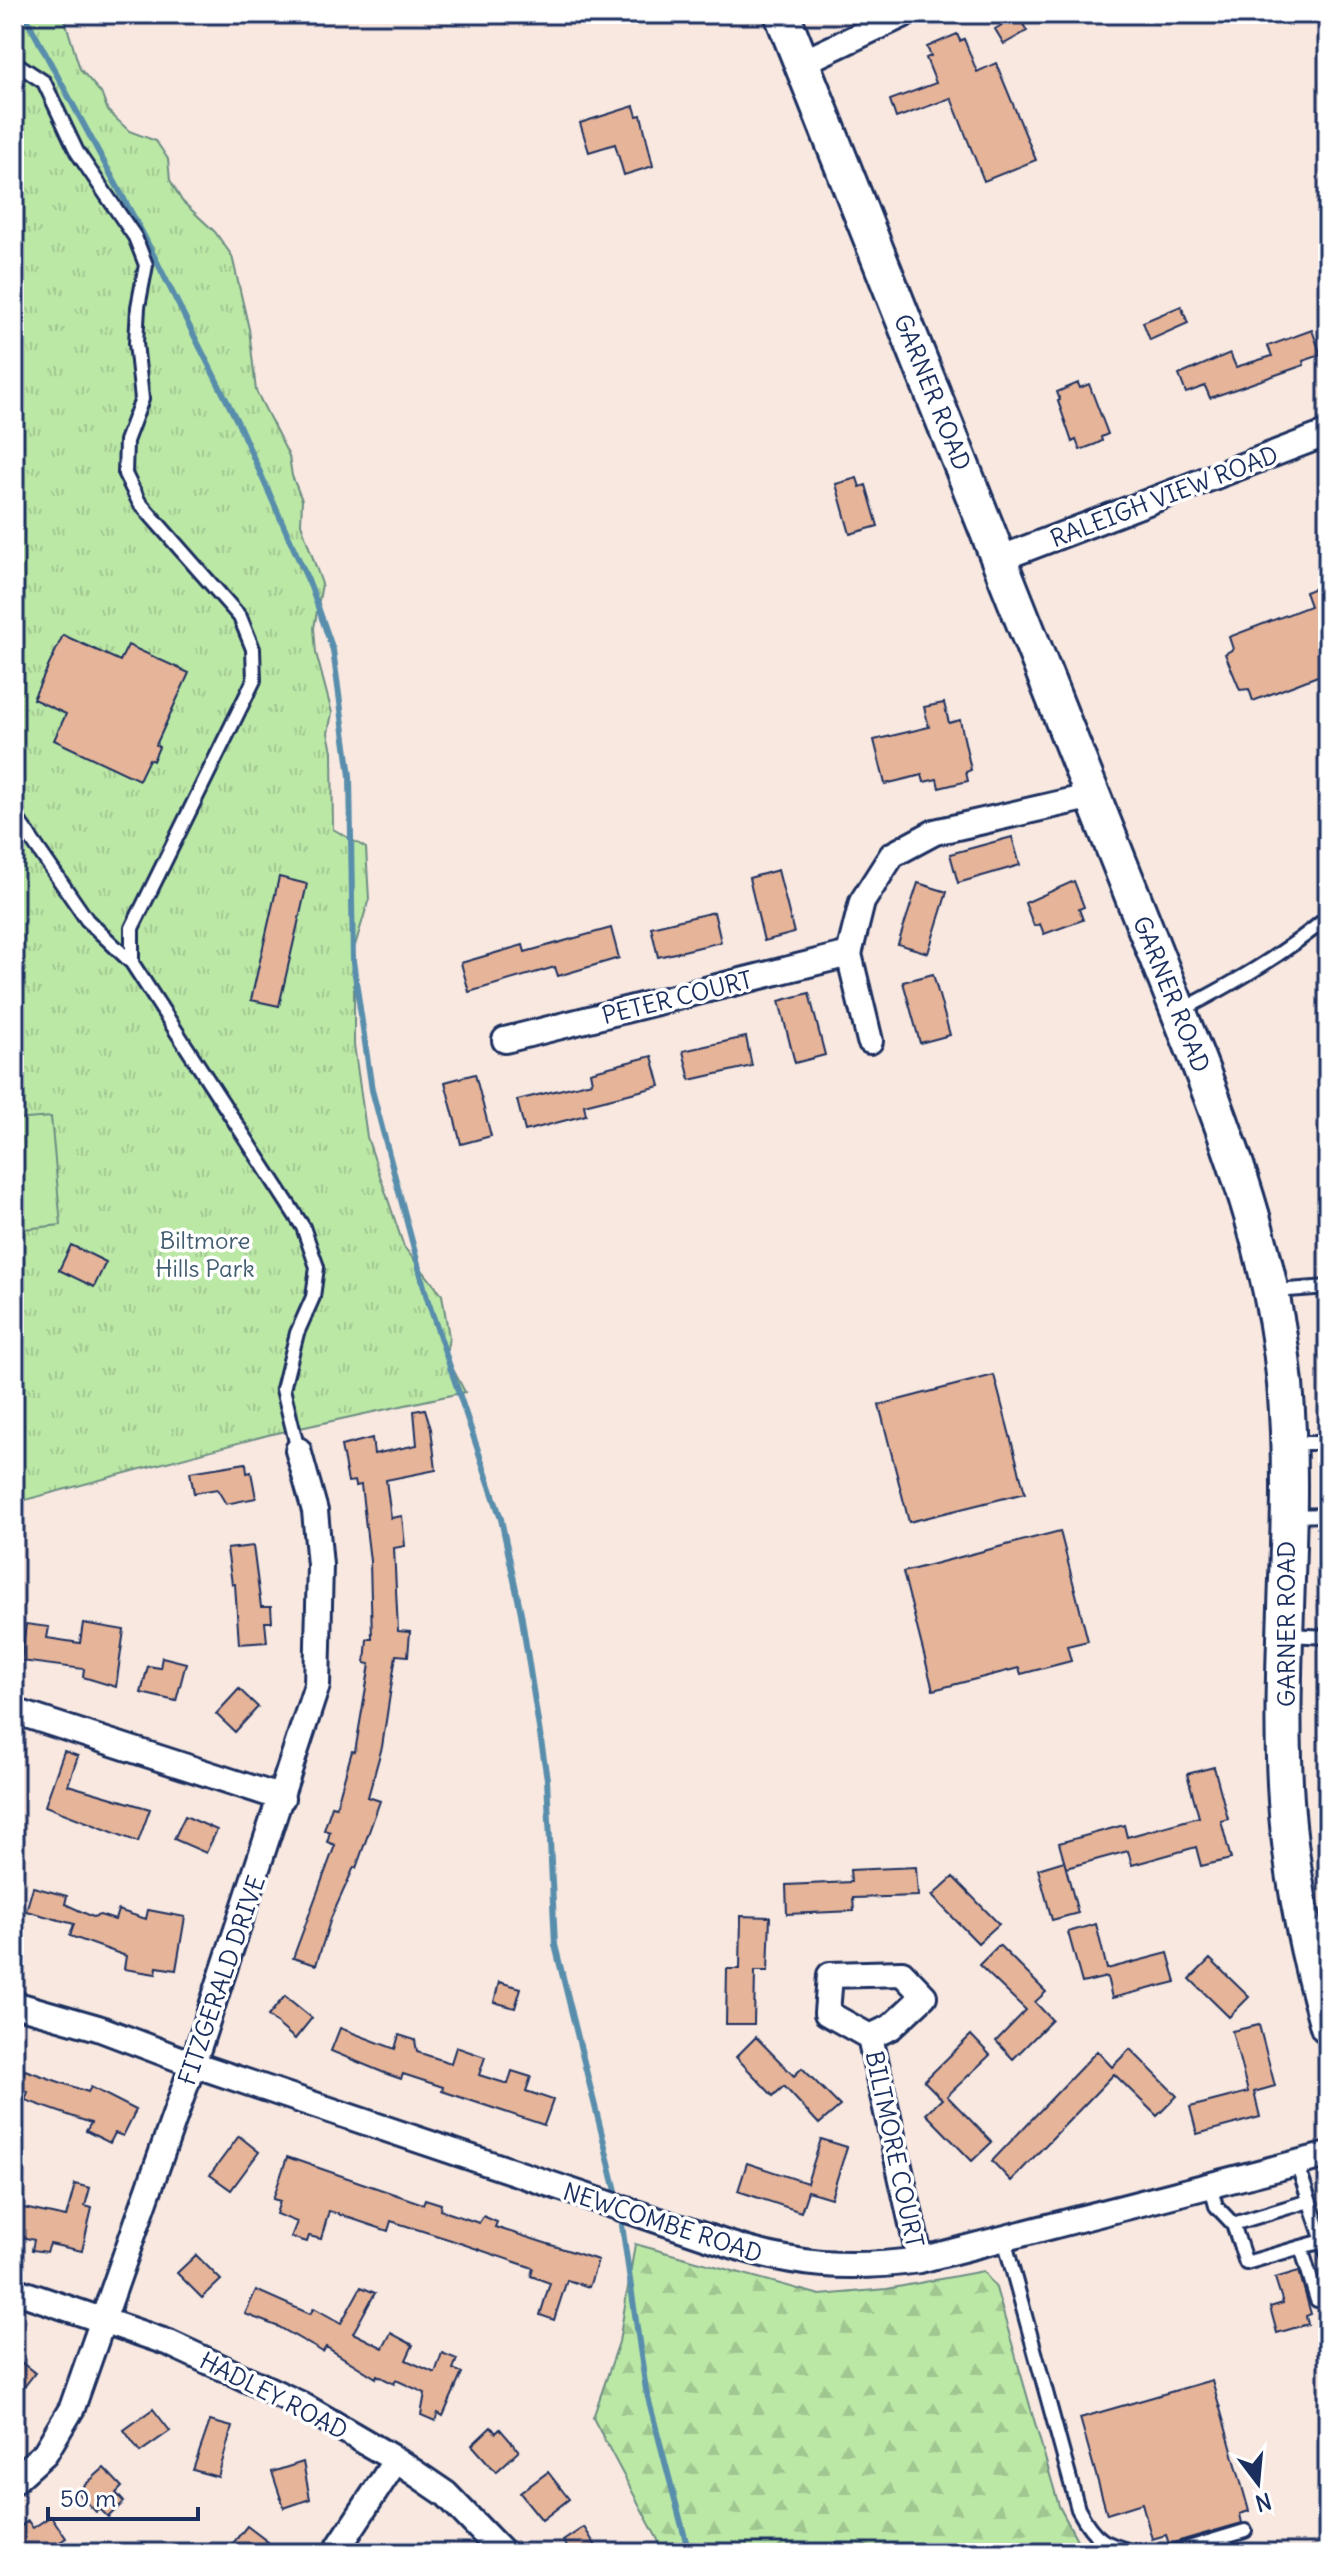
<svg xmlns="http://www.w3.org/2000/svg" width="1342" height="2567" viewBox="0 0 1342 2567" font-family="Delius,sans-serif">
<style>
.forest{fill:url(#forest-firs);stroke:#6c8c82;stroke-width:2}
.park{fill:url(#park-tufts);stroke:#6c8c82;stroke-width:2}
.pitch{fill:#bce8a6;stroke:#6c8c82;stroke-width:2}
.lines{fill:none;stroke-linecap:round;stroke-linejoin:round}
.stream{stroke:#588eac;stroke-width:6}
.building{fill:#e6b498;stroke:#1b2f5e;stroke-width:2}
.service-casing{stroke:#1b2f5e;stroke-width:18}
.minor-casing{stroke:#1b2f5e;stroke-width:30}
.secondary-casing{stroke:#1b2f5e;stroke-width:40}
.service{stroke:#fff;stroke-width:12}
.minor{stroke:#fff;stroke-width:24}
.secondary{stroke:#fff;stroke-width:34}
.labels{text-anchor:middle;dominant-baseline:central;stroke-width:7;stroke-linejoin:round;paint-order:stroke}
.street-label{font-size:24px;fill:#1b2f5e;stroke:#fff}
.park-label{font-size:24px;fill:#435d70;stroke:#fff}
</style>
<defs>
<pattern id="forest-firs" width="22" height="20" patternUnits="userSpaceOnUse" patternTransform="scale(2)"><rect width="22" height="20" fill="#bce8a6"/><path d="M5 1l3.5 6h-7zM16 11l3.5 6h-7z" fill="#a1c791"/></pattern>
<pattern id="park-tufts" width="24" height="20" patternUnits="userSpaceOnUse" patternTransform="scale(2)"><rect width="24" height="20" fill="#bce8a6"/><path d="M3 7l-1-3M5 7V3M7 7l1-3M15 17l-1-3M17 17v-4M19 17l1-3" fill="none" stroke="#a1c791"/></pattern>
</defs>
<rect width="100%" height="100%" fill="#f8e8e0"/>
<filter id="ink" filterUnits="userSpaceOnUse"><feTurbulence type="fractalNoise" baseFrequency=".0125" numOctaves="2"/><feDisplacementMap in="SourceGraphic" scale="16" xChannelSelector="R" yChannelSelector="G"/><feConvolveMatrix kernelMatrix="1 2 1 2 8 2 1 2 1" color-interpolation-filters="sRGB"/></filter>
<g filter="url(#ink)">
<!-- forest -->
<path class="forest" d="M635 2244 820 2295 887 2289 983 2271 996 2288 1059 2506 1084 2553H660L658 2540 593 2418 619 2342Z"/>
<!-- park -->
<path class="park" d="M14 14H63L80 69 101 93 108 111 129 131 156 141 168 159 170 180 182 201 215 232 232 256 249 329 256 391 289 456 292 476 302 500 301 524 322 584 314 628 316 653 332 713 328 733 332 751 333 829 366 848 369 899 354 949V1045L367 1137 404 1247 442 1295 449 1337 446 1356 465 1392 268 1435 14 1503Z"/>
<!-- pitch -->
<path class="pitch" d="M51 1117 61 1225 14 1230V1120Z"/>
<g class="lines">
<!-- stream -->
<path class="stream" d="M24 14 145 238 238 423 311 587 333 650 350 776 353 961 372 1090 427 1298 501 1519 521 1613 547 1779 555 1945 617 2195
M622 2225 646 2390 689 2553"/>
</g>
<!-- building -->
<path class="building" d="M1018 16 1027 31 1004 44 995 29Z
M957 34 960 41 964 39 977 72 996 63 1036 160 984 181 951 98 896 118 890 100 936 83 926 58 931 56 927 47Z
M634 106 637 116 641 115 653 166 624 175 615 144 589 152 580 123Z
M1181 306 1188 323 1150 340 1143 322Z
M1312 330 1321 355 1303 361 1304 365 1210 398 1205 386 1186 393 1179 375 1230 353 1236 367 1272 356 1268 346Z
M1078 383 1080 388 1089 384 1108 434 1101 437 1102 441 1096 444 1080 450 1076 440 1072 442 1058 401 1060 400 1057 392Z
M857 478 860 487 866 485 878 526 850 534 836 484Z
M1328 583V672L1253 701 1249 689 1240 690 1225 654 1233 649 1229 637 1310 606 1305 592Z
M63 635 120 661 128 645 189 673 156 745 159 747 153 761 149 759 139 780 54 740 66 714 33 699Z
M944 703 949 723 960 720 971 770 966 772 968 781 939 788 937 779 924 782 922 775 885 784 874 740 929 727 924 707Z
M1012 837 1020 865 958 883 950 854Z
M778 870 794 933 764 941 749 878Z
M279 877 307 884 279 1006 251 1000Z
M1074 881 1084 907 1079 909 1083 920 1044 934 1040 924 1034 926 1025 903Z
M918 883 947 892 928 953 898 944Z
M714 912 721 942 658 957 651 927Z
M611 928 619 958 558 976 555 967 469 992 461 963 523 945 525 952Z
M933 974 950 1035 920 1043 903 982Z
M809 993 825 1055 795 1063 779 1001Z
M746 1037 752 1066 690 1080 683 1051Z
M652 1056 660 1086 584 1105 586 1115 525 1131 517 1100 592 1082 590 1072Z
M475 1074 491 1136 461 1144 445 1082Z
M71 1245 106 1262 94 1287 59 1270Z
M994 1375 1025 1493 909 1522 879 1405Z
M425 1409 431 1429 436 1470 386 1480 391 1518 402 1516 405 1546 394 1548 398 1631 410 1632 408 1656 396 1655 382 1747 368 1797 380 1801 356 1868 354 1867 331 1918 316 1965 293 1958 335 1845 327 1842 330 1832 324 1830 332 1806 336 1807 352 1751 355 1752 370 1664 365 1663 367 1639H372L370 1561 361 1485 356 1486 355 1481 348 1482 341 1446 372 1438 374 1454 417 1445 414 1411Z
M246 1463 247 1473 251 1472 256 1498 226 1504 217 1489 194 1493 190 1472Z
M1060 1531 1088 1641 1067 1646 1071 1661 1021 1674 1019 1668 933 1690 903 1572Z
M253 1546 261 1607H271L272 1622H265L267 1642 239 1644 235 1584H232L227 1549Z
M83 1623 124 1630 116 1687 83 1677 84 1669 21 1661 26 1624 49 1627 47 1638 80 1643Z
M162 1657 186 1663 176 1701 141 1693 148 1666 160 1668Z
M239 1689 258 1707 235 1732 216 1714Z
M64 1751 78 1756 68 1785 150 1809 138 1842 45 1806Z
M1214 1767 1228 1819 1221 1821 1231 1859 1201 1866 1196 1847 1132 1865 1128 1851 1066 1868 1059 1843 1124 1825 1127 1837 1199 1817 1187 1774Z
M185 1816 217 1830 206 1853 174 1839Z
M1064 1861 1078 1913 1052 1920 1038 1869Z
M916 1867 918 1896 853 1898 854 1911 787 1914 786 1885 851 1882 850 1870Z
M953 1877 999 1924 978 1943 932 1896Z
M33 1887 67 1896 65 1904 93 1917 100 1915 115 1920 118 1910 146 1919 148 1910 185 1917 176 1970 157 1967 156 1974 124 1969 126 1956 70 1936 74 1924 26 1911Z
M741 1916 770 1917 768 1971H755L754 2024H726L727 1969H740Z
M1096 1924 1107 1969 1168 1953 1176 1982 1112 1998 1107 1977 1082 1983 1068 1932Z
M999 1945 1046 1992 1035 2002 1052 2020 1013 2059 996 2041 1026 2010 979 1965Z
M1210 1959 1249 1997 1229 2017 1190 1979Z
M499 1982 521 1988 515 2008 494 2002Z
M285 1996 312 2018 295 2039 268 2016Z
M1259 2025 1275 2086 1254 2092 1260 2117 1197 2134 1190 2107 1248 2092 1232 2031Z
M340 2028 395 2049 399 2035 415 2040 417 2052 451 2063 456 2047 485 2057 479 2075 508 2084 512 2071 531 2077 526 2091 553 2100 544 2125 442 2091 443 2087 403 2074 401 2079 387 2074 331 2051Z
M971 2035 990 2055 947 2096 992 2142 972 2161 926 2114 942 2099 924 2081Z
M756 2037 794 2076 802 2068 840 2106 819 2124 784 2086 773 2096 736 2057Z
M1130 2049 1177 2096 1157 2116 1114 2074 1011 2181 992 2161 1097 2051 1112 2067Z
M25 2070 88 2092 91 2087 136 2110 123 2136 115 2133 110 2143 86 2131 91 2123 25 2100 28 2092 18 2088Z
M239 2136 259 2152 231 2190 210 2175Z
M821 2139 847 2147 831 2198 808 2191 801 2212 738 2191 747 2163 807 2183Z
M287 2157 423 2204 425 2199 441 2204 440 2210 479 2223 483 2216 497 2222 495 2227 598 2260 589 2287 567 2280 554 2320 540 2315 550 2283 531 2276 533 2268 451 2240 391 2221 388 2231 329 2211 321 2239 309 2236 307 2242 291 2237 297 2222 276 2214 280 2201 273 2199Z
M75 2184 90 2188 85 2206 92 2208 82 2251 50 2244 47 2252 32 2250 34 2240 14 2235V2206L66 2217Z
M196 2255 221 2280 202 2298 177 2273Z
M1299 2271 1311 2314 1306 2316 1308 2324 1277 2333 1270 2307 1283 2303 1275 2278Z
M361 2287 375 2293 353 2333 383 2348 391 2333 413 2345 406 2360 435 2373 442 2353 457 2359 453 2369 462 2373 443 2416 438 2413 435 2421 421 2415 425 2393 396 2380 394 2384 377 2375 376 2378 326 2347 323 2352 279 2327 245 2314 256 2290 310 2314 314 2308 341 2323Z
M14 2357 35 2373 14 2400Z
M1212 2380 1249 2511 1240 2514 1242 2523 1169 2544 1166 2535 1152 2539 1142 2503 1107 2514 1080 2418Z
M153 2409 170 2431 140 2452 124 2430Z
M210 2421 232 2427 218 2477 193 2470Z
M491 2427 496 2433 500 2429 519 2451 496 2472 472 2445Z
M303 2462 310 2499 284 2508 272 2472Z
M104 2468 122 2487 116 2493 124 2502 108 2517 100 2509 96 2512 77 2492Z
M548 2472 569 2499 542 2520 520 2493Z
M51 2516 66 2538 43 2553H18L14 2541 20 2536 16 2530 28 2521 33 2528Z
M247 2526 268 2542 259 2553H225Z
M584 2527 600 2553H571L563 2541Z"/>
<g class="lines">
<!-- service casing -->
<g class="service-casing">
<path id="service" d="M14 62 44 82 77 152 135 237 146 265 138 307 136 343 142 399 126 441 125 474 139 502 240 617 253 649 254 680 132 928V963L303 1227 317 1267 313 1297 297 1333 283 1389 298 1450
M14 814 87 920 132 963
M1182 1010C1234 983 1283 955 1328 917
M1275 1291 1328 1287
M1290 1443H1328
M1291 1516 1328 1515
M1289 1635 1328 1637
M1297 2164 1323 2241 1328 2239
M1211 2187 1216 2206 1233 2224
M1004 2239 1078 2509C1095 2541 1105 2545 1139 2553
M1301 2247 1246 2263 1233 2224 1309 2201
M1328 2256 1323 2241 1301 2247 1317 2300 1328 2296
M1172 2553 1245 2531"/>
</g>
<!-- minor casing -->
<g class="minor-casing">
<path id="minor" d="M801 63 905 14
M999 559 1328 433
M505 1040 849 954
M870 1041 849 954 862 902 892 855 935 832 1093 796
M14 1711 282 1798
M14 2004 98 2028 193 2064 725 2243C795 2266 847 2270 920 2260L1328 2155
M870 2037 891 2027 924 1996 902 1973 830 1975 827 2013 870 2037 920 2260
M14 2290 169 2343 300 2404 396 2460 446 2494 503 2553
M14 2481 45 2453 72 2408 193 2064 317 1685 320 1565 315 1511 298 1450
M335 2553 396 2460"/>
</g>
<!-- secondary casing -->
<g class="secondary-casing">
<path id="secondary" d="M782 14 1195 1053C1237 1161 1274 1267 1285 1384 1298 1530 1274 1679 1288 1825 1295 1894 1309 1960 1328 2026"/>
</g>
<!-- service -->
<use href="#service" class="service"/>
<!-- minor -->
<use href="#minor" class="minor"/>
<!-- secondary -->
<use href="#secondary" class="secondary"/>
</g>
</g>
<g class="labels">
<!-- street labels -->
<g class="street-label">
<text transform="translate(933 392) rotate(68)">GARNER ROAD</text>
<text transform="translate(1164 496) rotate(-21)">RALEIGH VIEW ROAD</text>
<text transform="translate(1172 994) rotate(68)">GARNER ROAD</text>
<text transform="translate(677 997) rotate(-14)">PETER COURT</text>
<text transform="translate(1286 1624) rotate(-90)">GARNER ROAD</text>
<text transform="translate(221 1980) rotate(-71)">FITZGERALD DRIVE</text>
<text transform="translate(895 2149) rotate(78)">BILTMORE COURT</text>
<text transform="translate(663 2222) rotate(18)">NEWCOMBE ROAD</text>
<text transform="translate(274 2395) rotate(27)">HADLEY ROAD</text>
</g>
<!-- park labels -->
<g class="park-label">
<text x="205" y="1240">Biltmore<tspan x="205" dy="28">Hills Park</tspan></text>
</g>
</g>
<!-- margin -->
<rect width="1342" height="2567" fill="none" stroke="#fff" stroke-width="48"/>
<rect x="24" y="24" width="1294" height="2519" fill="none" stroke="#1b2f5e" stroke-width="3" filter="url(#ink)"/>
<!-- north arrow -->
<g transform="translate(1258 2483) rotate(164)" stroke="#ffffff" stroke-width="6" paint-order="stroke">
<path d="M0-6L14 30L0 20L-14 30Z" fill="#1b2f5e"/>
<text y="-12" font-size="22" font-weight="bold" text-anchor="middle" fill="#1b2f5e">N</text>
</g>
<!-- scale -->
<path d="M48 2507v12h150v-12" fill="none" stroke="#1b2f5e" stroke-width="4"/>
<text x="60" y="2507" font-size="24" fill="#1b2f5e" stroke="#ffffff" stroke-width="6" paint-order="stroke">50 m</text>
</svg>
